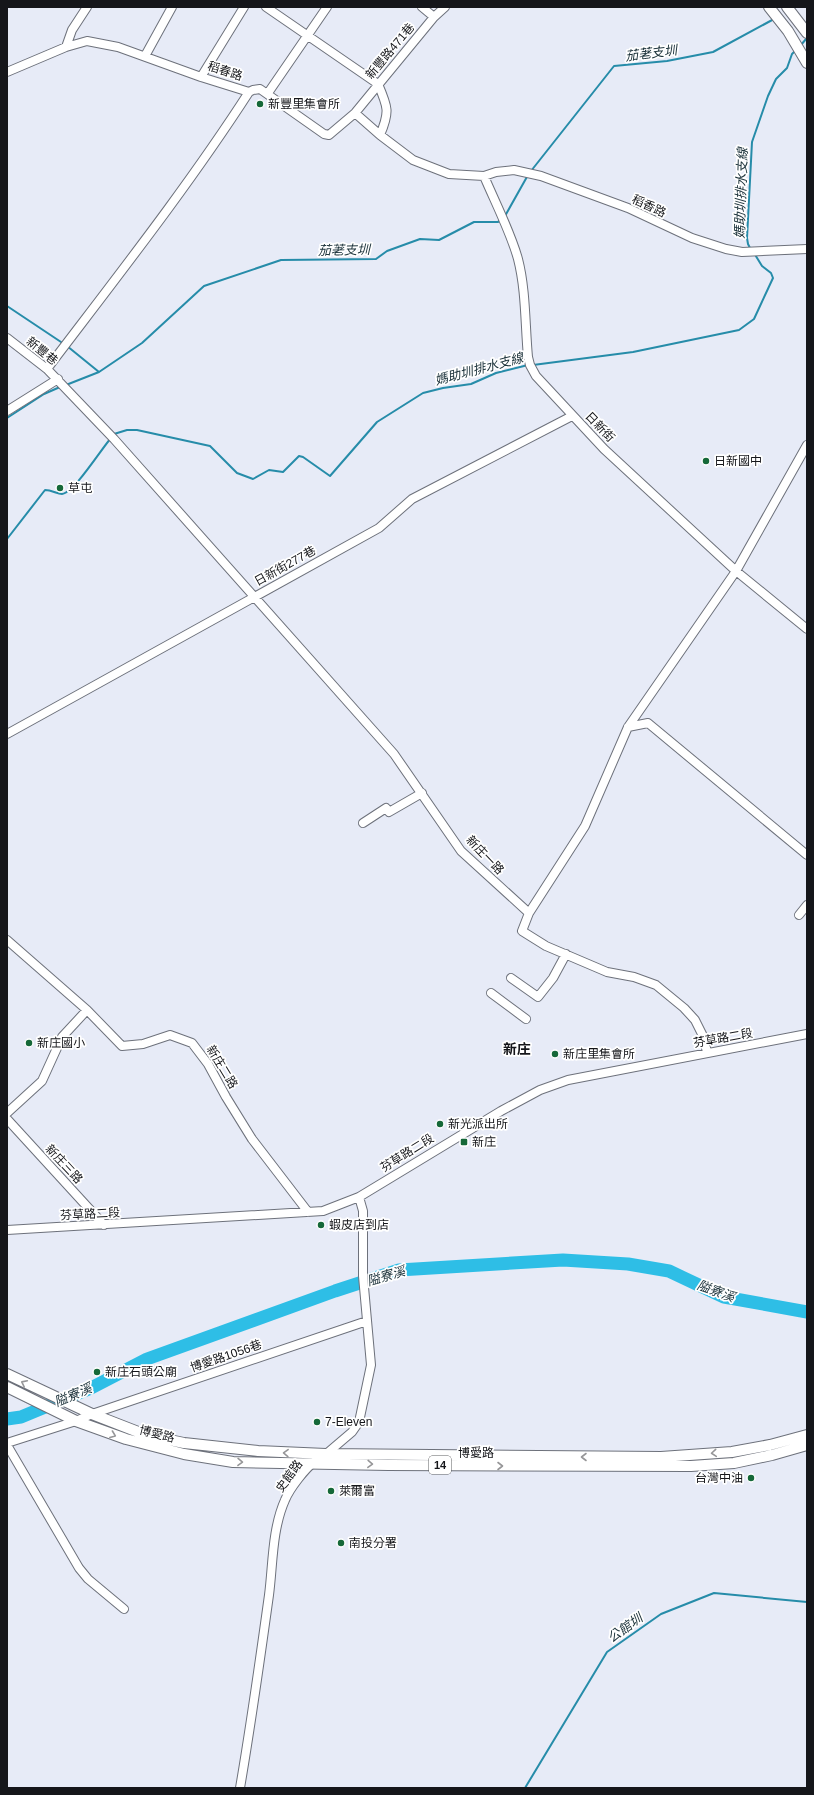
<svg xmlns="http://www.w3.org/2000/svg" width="814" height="1795" viewBox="0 0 814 1795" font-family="Helvetica,'Noto Sans TC',sans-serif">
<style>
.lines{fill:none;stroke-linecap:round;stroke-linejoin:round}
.stream{stroke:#268ca9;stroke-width:2}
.river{stroke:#2ebee6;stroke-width:13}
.minor-casing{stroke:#6d717b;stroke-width:10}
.major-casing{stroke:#6d717b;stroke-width:12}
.minor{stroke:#fff;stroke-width:8}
.major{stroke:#fff;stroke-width:10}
.oneway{stroke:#969698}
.poi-dot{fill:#156838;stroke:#fff;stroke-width:1.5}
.labels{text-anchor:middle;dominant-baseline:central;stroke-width:3.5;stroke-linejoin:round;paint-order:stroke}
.shield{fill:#fff;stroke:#5b5c5f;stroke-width:1}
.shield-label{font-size:11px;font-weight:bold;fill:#15161a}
.street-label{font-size:12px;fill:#15161a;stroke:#fff}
.poi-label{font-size:12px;fill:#15161a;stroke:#fff;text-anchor:start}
.water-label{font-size:13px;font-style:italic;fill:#20363e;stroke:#fff}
.quarter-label{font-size:14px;font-weight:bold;fill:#15161a;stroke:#fff}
</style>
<rect width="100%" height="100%" fill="#e7ebf7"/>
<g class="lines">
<!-- stream -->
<path class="stream" d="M800 46 807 38
M531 171 614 66 667 61 713 52 774 19
M505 216 528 175
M751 250 748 244 747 238 752 142 768 96 776 79 787 68 792 54 796 50
M7 306 64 344
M67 346 99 372
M533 365 633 352 739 330 754 319 773 278 771 273 762 266 754 253
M66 385 99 372 142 343 204 286 281 260 376 259 387 251 420 239 439 240 474 222H498L501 219
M7 418 44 394 60 387
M114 434 127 430H137L210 446 237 473 253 479 269 470 283 472 299 456 303 457 330 476 377 422 423 393 443 388 471 384 496 373 528 365
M7 539 45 490C52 490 57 494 62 494 74 493 102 448 111 438
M525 1788 607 1652 661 1614 714 1593 807 1602"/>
<!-- river -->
<path class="river" d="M7 1419 21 1417 91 1388 147 1359 335 1291 399 1270 563 1260 628 1264 669 1271 724 1297 807 1312"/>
<!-- minor casing -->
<g class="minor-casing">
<path id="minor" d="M266 7 378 84C388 107 390 112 380 135
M422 7 434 17
M66 47 72 30 87 7
M145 56 172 7
M7 72 66 47 87 41 118 47 201 77 249 92 253 90 260 89 324 134 329 135 355 113 434 17 445 7
M201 77 244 7
M268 93 327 7
M355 113 380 135 413 160 449 174 484 176 496 172 514 170 541 176 628 208 692 238 726 249 742 252 807 249
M484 176C495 202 511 233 518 259 526 290 525 325 528 357L530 365 536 376 604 449 736 571 807 629
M7 338 47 369 114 439 394 754 461 851 529 913
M47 369C116 278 187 188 249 92
M7 411 58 379
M628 727 648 723 807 855
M7 734 379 528 412 499 572 416
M363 823 386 808 389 812 422 793
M799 915 807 905
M7 940 87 1010 122 1046 143 1044 170 1035 192 1043 208 1064 226 1097 252 1139 308 1212
M511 978 538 997 553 978 566 954
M491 993 526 1019
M707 1052 703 1036 695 1020 684 1008 656 985 634 977 607 972 546 946 522 931 529 913 585 826 628 727 736 571 807 445
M7 1113 42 1081 62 1037 87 1010
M7 1119 104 1225
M7 1230 323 1211 359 1197 501 1111 540 1090 568 1080 807 1034
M7 1443 76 1421 92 1414 367 1321
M7 1445 79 1568 88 1579 124 1609
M325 1455 352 1432 359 1422 371 1365 363 1276V1211L359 1197
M240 1788C251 1724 260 1660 269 1595 273 1564 272 1529 285 1500 290 1488 305 1469 315 1461"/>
</g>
<!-- major casing -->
<g class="major-casing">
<path id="major" d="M769 7 788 31 807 63
M787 7 807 33
M7 1374 92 1414 146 1435 184 1443 258 1451 326 1454 661 1457 732 1452 770 1445 807 1435
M7 1387 76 1421 126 1439 184 1454 233 1462 388 1465 691 1466 734 1463 772 1455 807 1445"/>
</g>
<!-- minor -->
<use href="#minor" class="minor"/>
<!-- major -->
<use href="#major" class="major"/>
</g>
<!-- one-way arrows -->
<defs><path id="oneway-chevron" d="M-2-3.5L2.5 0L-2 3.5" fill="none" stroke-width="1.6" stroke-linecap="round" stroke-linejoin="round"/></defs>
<g class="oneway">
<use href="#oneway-chevron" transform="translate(24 1383) rotate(-154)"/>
<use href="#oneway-chevron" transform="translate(113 1435) rotate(21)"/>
<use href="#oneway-chevron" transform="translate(286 1453) rotate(-178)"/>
<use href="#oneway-chevron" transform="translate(714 1453) rotate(175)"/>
<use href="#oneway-chevron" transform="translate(584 1457) rotate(-180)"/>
<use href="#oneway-chevron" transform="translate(240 1462) rotate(1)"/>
<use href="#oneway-chevron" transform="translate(370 1464) rotate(2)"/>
<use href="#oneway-chevron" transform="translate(500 1466)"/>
</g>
<!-- markers -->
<g class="poi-dot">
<circle cx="260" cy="104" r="4"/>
<circle cx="706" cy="461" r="4"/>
<circle cx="60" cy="488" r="4"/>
<circle cx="29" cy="1043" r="4"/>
<circle cx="555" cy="1054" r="4"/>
<circle cx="440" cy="1124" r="4"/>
<rect x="460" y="1138" width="8" height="8" rx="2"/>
<circle cx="321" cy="1225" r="4"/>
<circle cx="97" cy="1372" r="4"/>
<circle cx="317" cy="1422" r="4"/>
<circle cx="751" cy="1478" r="4"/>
<circle cx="331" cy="1491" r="4"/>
<circle cx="341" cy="1543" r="4"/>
</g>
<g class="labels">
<!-- shield labels -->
<rect class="shield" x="429" y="1456" width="22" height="18" rx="3"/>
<g class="shield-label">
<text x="440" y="1465">14</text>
</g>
<!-- street labels -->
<g class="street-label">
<text transform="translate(390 51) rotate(-50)">新豐路471巷</text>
<text transform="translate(225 71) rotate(18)">稻春路</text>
<text transform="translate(649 206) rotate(25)">稻香路</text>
<text transform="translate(42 351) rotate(39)">新豐巷</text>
<text transform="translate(600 427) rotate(46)">日新街</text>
<text transform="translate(285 566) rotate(-29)">日新街277巷</text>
<text transform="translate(485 855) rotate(46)">新庄一路</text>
<text transform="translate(723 1038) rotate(-10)">芬草路二段</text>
<text transform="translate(222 1067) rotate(59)">新庄二路</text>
<text transform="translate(407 1153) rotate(-32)">芬草路二段</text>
<text transform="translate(64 1164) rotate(47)">新庄三路</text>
<text transform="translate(90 1214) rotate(-3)">芬草路二段</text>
<text transform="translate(226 1356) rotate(-19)">博愛路1056巷</text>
<text transform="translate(157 1434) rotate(14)">博愛路</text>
<text x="476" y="1453">博愛路</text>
<text transform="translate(289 1476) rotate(-54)">史館路</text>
</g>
<!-- poi labels -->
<g class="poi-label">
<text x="268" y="104">新豐里集會所</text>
<text x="714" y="461">日新國中</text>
<text x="68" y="488">草屯</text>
<text x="37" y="1043">新庄國小</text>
<text x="563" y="1054">新庄里集會所</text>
<text x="448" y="1124">新光派出所</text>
<text x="472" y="1142">新庄</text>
<text x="329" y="1225">蝦皮店到店</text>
<text x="105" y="1372">新庄石頭公廟</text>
<text x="325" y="1422">7-Eleven</text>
<text x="743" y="1478" text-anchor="end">台灣中油</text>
<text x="339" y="1491">萊爾富</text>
<text x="349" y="1543">南投分署</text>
</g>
<!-- water labels -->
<g class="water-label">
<text transform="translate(651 53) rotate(-7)">茄荖支圳</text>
<text transform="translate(741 193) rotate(-88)">媽助圳排水支線</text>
<text transform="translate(344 250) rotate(-1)">茄荖支圳</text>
<text transform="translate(479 369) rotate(-15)">媽助圳排水支線</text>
<text transform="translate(386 1276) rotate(-16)">隘寮溪</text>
<text transform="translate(716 1291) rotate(20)">隘寮溪</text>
<text transform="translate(73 1395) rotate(-23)">隘寮溪</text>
<text transform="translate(625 1628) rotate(-36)">公館圳</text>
</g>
<!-- quarter labels -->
<g class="quarter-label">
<text x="517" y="1049">新庄</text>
</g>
</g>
<!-- border -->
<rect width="814" height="1795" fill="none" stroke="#15161a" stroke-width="16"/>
</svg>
